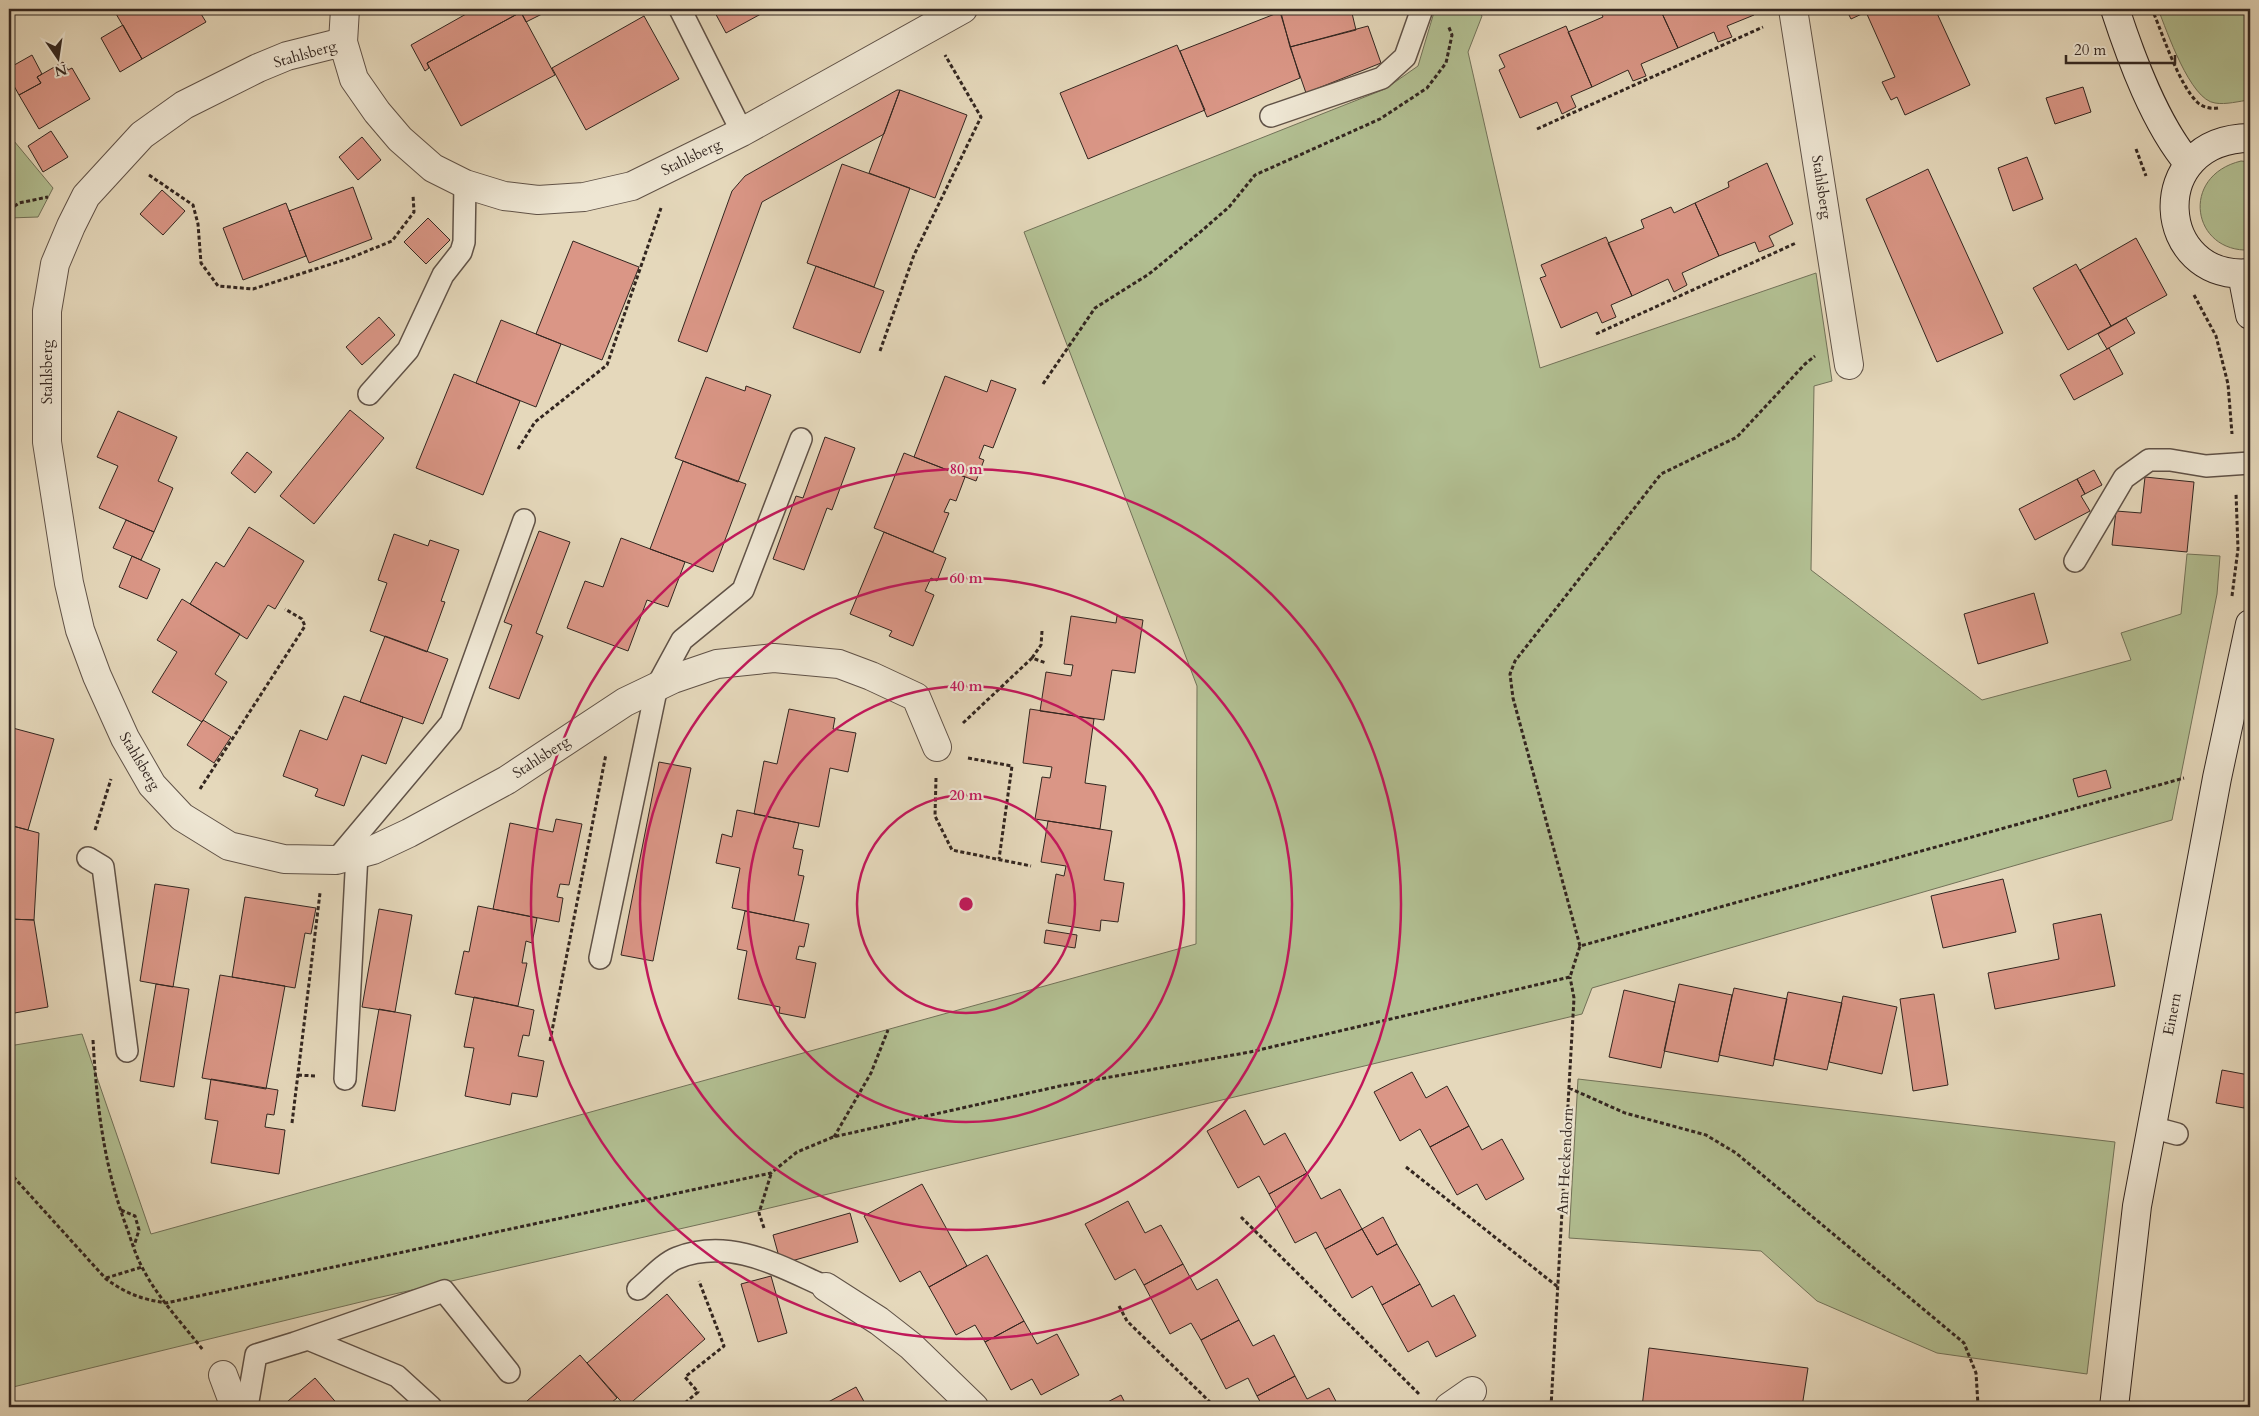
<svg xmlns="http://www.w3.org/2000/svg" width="2259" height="1416" viewBox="0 0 2259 1416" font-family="Cardo,serif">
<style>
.green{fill:#b2bf92;stroke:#727259}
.building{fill:#da9686;stroke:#332620}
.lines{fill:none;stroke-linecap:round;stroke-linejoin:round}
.service-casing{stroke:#605247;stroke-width:24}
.minor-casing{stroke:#605247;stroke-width:30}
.secondary-casing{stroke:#332620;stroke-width:30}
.path{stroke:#332620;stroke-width:3;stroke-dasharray:4 2.5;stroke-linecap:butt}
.service{stroke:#eee6d3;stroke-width:21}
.minor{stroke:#eee6d3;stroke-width:28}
.secondary{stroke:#eee6d3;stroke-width:28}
.ring{fill:none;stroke:#c2185b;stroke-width:2.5}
.labels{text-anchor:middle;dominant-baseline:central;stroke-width:4.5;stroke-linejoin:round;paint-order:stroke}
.street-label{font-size:15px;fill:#332620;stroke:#eee6d3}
.centre{fill:#c2185b;stroke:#eee6d3;stroke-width:2.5}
.ring-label{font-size:15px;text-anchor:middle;font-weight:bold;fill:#c2185b;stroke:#eee6d3;stroke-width:4.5;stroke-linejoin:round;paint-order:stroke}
</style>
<rect width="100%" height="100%" fill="#e5d8bb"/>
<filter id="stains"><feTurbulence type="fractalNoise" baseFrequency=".004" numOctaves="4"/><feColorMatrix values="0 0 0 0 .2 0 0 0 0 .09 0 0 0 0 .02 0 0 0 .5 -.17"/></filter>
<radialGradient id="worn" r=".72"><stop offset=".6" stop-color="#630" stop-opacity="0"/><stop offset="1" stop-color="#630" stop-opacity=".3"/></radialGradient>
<!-- green -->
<path class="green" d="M1435 9H1477L1482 16 1468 52 1540 368 1816 273 1832 381 1814 386 1811 570 1982 700 2131 660 2121 633 2181 614 2187 554 2220 556 2217 594 2172 820 1592 988 1582 1014 732 1217 377 1298 9 1388V1046L82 1034 151 1234 1196 944 1197 686 1024 232 1385 89 1418 66Z
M2158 9H2239L2250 18V100C2239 101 2226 105 2215 103 2190 100 2167 31 2158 9Z
M9 135 53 188 38 217 9 218Z
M2241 161 2250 162V250C2192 253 2179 176 2241 161Z
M1578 1079 2115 1142 2087 1374 1937 1353 1817 1301 1761 1251 1569 1238Z"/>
<!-- building -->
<path class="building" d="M121 9H198L206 22 142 59 115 12Z
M475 9H519L521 12 427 63 429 68 425 71 411 45Z
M519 9H552L526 22Z
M713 9H770L726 33Z
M1280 9H1351L1356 30 1290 47Z
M1604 9H1660L1678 48 1641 64 1646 76 1633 81 1628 70 1592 87 1568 32 1603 17 1600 10Z
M1660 9H1751L1754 15 1727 26 1732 37 1718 42 1714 32 1678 48Z
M1846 9H1935L1970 85 1905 115 1897 97 1891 100 1882 82 1895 77 1866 12 1851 19Z
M521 12 555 75 461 126 427 63Z
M1280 12 1300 78 1207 117 1180 51Z
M644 16 679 79 586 130 552 68Z
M123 25 142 59 120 72 101 38Z
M1368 26 1381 63 1306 93 1290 47Z
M1566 26 1592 87 1571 96 1576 107 1562 114 1557 102 1520 118 1499 70 1505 67 1499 55Z
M1177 45 1205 110 1088 159 1060 93Z
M32 55 42 74 37 77 41 83 19 95 9 77V68Z
M63 62 68 70 72 68 90 99 39 129 19 95 41 83 37 77Z
M2083 87 2091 112 2055 124 2046 98Z
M897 90H900L884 134 762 202 707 352 678 341 732 191 745 176Z
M900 90 967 115 935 198 869 173Z
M51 131 68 157 43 172 28 146Z
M362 137 381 160 358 180 339 157Z
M2027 157 2043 199 2013 211 1998 168Z
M1767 163 1793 224 1769 236 1774 246 1759 252 1755 242 1719 256 1695 203 1729 187 1728 182Z
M842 164 910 188 874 287 807 263Z
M1928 169 2003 333 1937 362 1866 199Z
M353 187 372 239 309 263 289 211Z
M162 190 185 211 163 235 140 214Z
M286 203 306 256 243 280 223 228Z
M1695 203 1719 256 1682 273 1687 285 1674 292 1668 279 1632 296 1608 243 1644 228 1641 220 1671 207 1674 213Z
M428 218 450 240 426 264 404 242Z
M1606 237 1632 296 1611 305 1616 317 1602 323 1597 312 1561 328 1540 278 1546 276 1541 265Z
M2136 238 2167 295 2111 326 2080 270Z
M573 241 639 267 602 360 536 334Z
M2076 264 2111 326 2068 350 2033 288Z
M816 266 884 291 860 353 793 328Z
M379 317 395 335 362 365 346 347Z
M2126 318 2135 333 2107 349 2098 334Z
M501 320 561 344 536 407 476 383Z
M2109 348 2123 374 2074 400 2060 375Z
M454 374 520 401 483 495 416 468Z
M945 376 987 392 991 380 1016 389 993 448 984 445 979 458 984 460 976 481 914 457Z
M706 377 745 391 746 386 771 395 738 482 675 458Z
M350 410 384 438 314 524 280 496Z
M118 411 177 437 158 481 173 488 154 532 99 508 118 466 97 457Z
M825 437 855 448 832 510 827 508 804 570 773 559 796 496 803 498Z
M247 452 272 472 255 493 231 473Z
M904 453 965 477 956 501 950 499 944 512 949 513 933 552 874 528Z
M683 461 746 484 713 572 650 549Z
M2094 470 2102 485 2085 494 2077 479Z
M2145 477 2194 482 2187 552 2112 545 2116 511 2141 513Z
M2077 479 2085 494 2081 496 2090 511 2035 540 2019 509Z
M126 520 154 532 141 560 113 548Z
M249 527 304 561 275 609 268 605 247 639 190 604 216 562 224 567Z
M539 531 570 542 536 633 543 636 519 699 489 688 512 625 504 622Z
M884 532 946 558 937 581 931 578 925 591 934 595 913 646 889 636 892 631 850 614Z
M394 534 428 546 430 540 459 550 441 601 445 602 427 652 370 631 387 583 378 580Z
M621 538 685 562 668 607 647 600 628 651 567 628 585 581 603 587Z
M132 556 160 569 147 599 119 587Z
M2034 593 2048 643 1978 664 1964 614Z
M182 599 240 634 215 674 227 682 202 722 152 692 177 652 157 640Z
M1071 616 1116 623 1117 616 1143 620 1135 673 1112 670 1104 720 1040 711 1046 672 1071 676 1073 665 1064 664Z
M385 636 448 659 423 724 360 702Z
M344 696 403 717 386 764 362 755 344 806 315 796 318 789 283 776 300 730 327 740Z
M789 709 835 718 833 729 856 733 848 772 830 768 819 827 754 814 764 761 777 764Z
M1030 709 1094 719 1085 783 1106 786 1100 829 1035 819 1042 777 1050 778 1052 767 1023 763Z
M203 720 231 737 214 763 187 745Z
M9 727 54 739 28 830 9 825Z
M659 762 691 768 653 961 621 955Z
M2106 770 2111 788 2078 797 2073 779Z
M737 810 799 823 793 848 803 850 798 875 804 876 794 921 732 908 740 868 716 863 722 834 732 837Z
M556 819 582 824 569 885 560 884 557 897 563 898 559 922 493 909 510 823 553 832Z
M1048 821 1112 831 1104 880 1124 883 1118 922 1101 920 1100 931 1048 923 1056 874 1064 876 1066 866 1041 862Z
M9 825 39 833 34 920 9 919Z
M2003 879 2016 932 1943 948 1931 896Z
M155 884 189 889 173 987 140 981Z
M245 897 316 908 311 934 305 933 295 988 232 977Z
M478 906 537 918 532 943 526 941 522 963H527L518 1006 455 994 464 951 469 952Z
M379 909 412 915 395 1012 362 1007Z
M745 911 809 924 804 947 799 946 796 959 816 963 805 1018 779 1013 780 1007 738 999 747 951 737 949Z
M2101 914 2115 986 1995 1009 1988 973 2059 959 2053 924Z
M9 919 34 920 48 1007 9 1014Z
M1046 930 1077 935 1075 948 1044 943Z
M220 975 285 986 266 1089 202 1078Z
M156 984 189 989 174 1087 140 1081Z
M1679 984 1732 995 1718 1062 1664 1051Z
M1734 988 1787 999 1773 1066 1719 1055Z
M1624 990 1675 1002 1661 1068 1609 1057Z
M1788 992 1842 1003 1827 1070 1774 1059Z
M1934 994 1948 1085 1913 1091 1900 999Z
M1843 996 1897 1007 1882 1074 1829 1062Z
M474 997 534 1010 529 1036 523 1035 518 1056 544 1061 537 1097 512 1093 510 1105 465 1096 474 1048 464 1047Z
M379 1009 411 1015 395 1111 362 1106Z
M2222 1070 2249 1075 2244 1108 2216 1103Z
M1412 1072 1426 1098 1447 1086 1469 1126 1430 1147 1420 1129 1400 1141 1374 1092Z
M211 1079 278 1090 274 1115 267 1114 265 1127 285 1130 279 1174 211 1163 218 1121 205 1119Z
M1245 1110 1264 1145 1285 1133 1307 1173 1269 1194 1259 1176 1238 1188 1207 1131Z
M1469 1126 1482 1150 1502 1139 1524 1179 1486 1200 1477 1184 1457 1195 1430 1147Z
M1307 1173 1321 1199 1340 1189 1362 1229 1325 1249 1316 1232 1295 1243 1269 1194Z
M922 1184 967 1266 929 1287 920 1271 900 1282 864 1216Z
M1128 1201 1145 1233 1161 1225 1183 1264 1144 1285 1135 1269 1115 1280 1085 1224Z
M850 1213 858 1242 781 1264 773 1235Z
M1383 1217 1397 1244 1377 1255 1362 1229Z
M1362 1229 1377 1255 1397 1244 1420 1284 1382 1305 1372 1286 1352 1298 1325 1249Z
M987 1255 1024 1321 985 1342 975 1325 956 1335 929 1287Z
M1183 1264 1197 1290 1217 1279 1239 1320 1201 1340 1191 1323 1170 1334 1144 1285Z
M771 1276 787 1333 758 1342 741 1284Z
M1420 1284 1432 1307 1454 1295 1476 1336 1436 1357 1428 1341 1408 1352 1382 1305Z
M667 1294 705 1339 626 1407 587 1363Z
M1239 1320 1253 1346 1274 1335 1295 1376 1257 1396 1248 1378 1226 1389 1201 1340Z
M1024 1321 1037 1344 1057 1334 1079 1375 1041 1395 1032 1379 1011 1390 985 1342Z
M1649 1348 1808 1368 1802 1407H1642Z
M580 1355 617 1398 606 1407H532L527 1401Z
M1295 1376 1307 1399 1329 1388 1339 1407H1263L1257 1396Z
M315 1378 340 1407H281Z
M856 1387 867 1407H819Z
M1121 1395 1127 1407H1098Z"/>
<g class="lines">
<!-- service casing -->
<g class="service-casing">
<path id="service" d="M680 9 742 132
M1271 116 1382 78 1405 57 1422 9
M369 394 408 350 443 275 461 252 464 242 465 184
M2075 561 2124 478 2149 460H2170L2206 466 2250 463
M88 858 103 867 127 1051
M336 860 451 723 524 520
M600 958 657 686 682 640 743 590 801 439
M345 1079 357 854
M2151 1127 2177 1134
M638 1289C650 1279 664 1263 677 1258 730 1237 779 1266 826 1287
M295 1343 444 1291 509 1372
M247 1407 256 1355 308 1339 397 1376 431 1407"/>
</g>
<!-- minor casing -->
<g class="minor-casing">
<path id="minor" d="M345 9 343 42 354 79 377 112 400 139 433 168 465 184 504 196 538 200 584 197 632 186 742 132 963 9
M1793 9 1849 365
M343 42 287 56 258 68 184 105 142 135 86 196 71 226 55 264 47 311V442L69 583 80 630 97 676 125 738 152 785 182 817 229 846 284 859 336 860 373 850 409 833 507 780 625 702 673 679 717 664 774 658 839 664 871 676 916 697 937 747
M826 1287 879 1321 911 1346 974 1407
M223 1375 235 1407
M1449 1407 1472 1391"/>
</g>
<!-- secondary casing -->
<g class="secondary-casing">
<path id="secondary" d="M2115 9C2131 58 2155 124 2189 164
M2250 138C2144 139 2155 282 2250 273
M2242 274 2250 315
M2114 1407 2137 1206 2217 778 2250 624"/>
</g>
<!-- path -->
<path class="path" d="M2154 14C2164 38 2179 84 2197 102 2202 107 2210 109 2218 108
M1537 129 1763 27
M2136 149 2146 176
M149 175 193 205 198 224 201 263 218 286 253 289 350 258 392 241 414 212 413 195
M9 210 19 203 48 197
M2194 295 2216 336 2228 384 2232 434
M1596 334 1796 243
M880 351 914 255 981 117 945 55
M1043 384 1095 308 1149 274 1198 234 1229 207 1255 175 1380 119 1427 88 1446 63 1452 35 1448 25
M518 449 535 422 607 365 661 208
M2232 596 2238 549 2236 493
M1032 658 1041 645 1042 631
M963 723 1032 658 1046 663
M968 758 1012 766 999 859
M936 778 935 816 952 850 1031 866
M200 789 305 626 302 619 285 609
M95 830 111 779
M1580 946 1513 698 1510 674 1515 661 1661 474 1737 437 1805 364 1815 356
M93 1040C97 1108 104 1168 128 1231 132 1243 136 1256 142 1267 157 1297 182 1323 203 1350
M550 1041 606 754
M298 1075 315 1076
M1569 1088 1625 1113 1706 1135 1736 1153 1964 1343 1976 1373 1978 1405 1991 1407
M292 1123 320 893
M834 1137 871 1073 888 1030
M1406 1167 1558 1287
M9 1172 106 1279C127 1294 141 1299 166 1303L771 1173 797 1152 833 1137 1060 1086 1250 1052 1570 977 1580 946 2184 778
M121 1210 135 1216 139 1230 134 1246
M1241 1217 1419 1394
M764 1228 759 1213 771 1174
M106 1278 142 1267
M1119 1306 1127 1321 1215 1407
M680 1407 698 1392 685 1377 724 1346 699 1281
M1551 1407 1574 998 1570 977
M2027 1407 2081 1403"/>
<!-- service -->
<use href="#service" class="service"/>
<!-- minor -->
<use href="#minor" class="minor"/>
<!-- secondary -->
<use href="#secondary" class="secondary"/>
</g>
<!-- distance rings -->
<g class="ring">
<circle cx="966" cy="904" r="109"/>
<circle cx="966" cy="904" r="218"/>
<circle cx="966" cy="904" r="326"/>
<circle cx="966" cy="904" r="435"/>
</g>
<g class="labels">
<!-- street labels -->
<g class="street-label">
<text transform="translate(305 54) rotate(-16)">Stahlsberg</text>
<text transform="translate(691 157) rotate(-26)">Stahlsberg</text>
<text transform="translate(1822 187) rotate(81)">Stahlsberg</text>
<text transform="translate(47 372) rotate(-90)">Stahlsberg</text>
<text transform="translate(541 757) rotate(-33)">Stahlsberg</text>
<text transform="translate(140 761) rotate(59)">Stahlsberg</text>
<text transform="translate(2172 1014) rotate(-79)">Einern</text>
<text transform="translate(1565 1161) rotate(-87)">Am Heckendorn</text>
</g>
</g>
<circle cx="966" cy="904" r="8" class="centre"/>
<g class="ring-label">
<text x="966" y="474">80 m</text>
<text x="966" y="583">60 m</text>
<text x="966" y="691">40 m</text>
<text x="966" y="800">20 m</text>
</g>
<!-- margin -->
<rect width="2259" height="1416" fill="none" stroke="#e5d8bb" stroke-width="30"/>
<rect x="10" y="10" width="2239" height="1396" fill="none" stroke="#332620" stroke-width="2.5"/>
<rect x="15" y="15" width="2229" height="1386" fill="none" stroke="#332620"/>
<!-- north arrow -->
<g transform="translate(58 58) rotate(167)" stroke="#eee6d3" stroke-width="4" paint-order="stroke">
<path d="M0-4L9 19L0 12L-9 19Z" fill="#332620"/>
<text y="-8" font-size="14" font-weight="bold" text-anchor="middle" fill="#332620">N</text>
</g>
<!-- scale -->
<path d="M2066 55v8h109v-8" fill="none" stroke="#332620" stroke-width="2.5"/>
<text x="2074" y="55" font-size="15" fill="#332620" stroke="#eee6d3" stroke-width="4" paint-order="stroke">20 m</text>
<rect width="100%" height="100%" filter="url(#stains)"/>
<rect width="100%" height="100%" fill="url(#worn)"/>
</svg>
